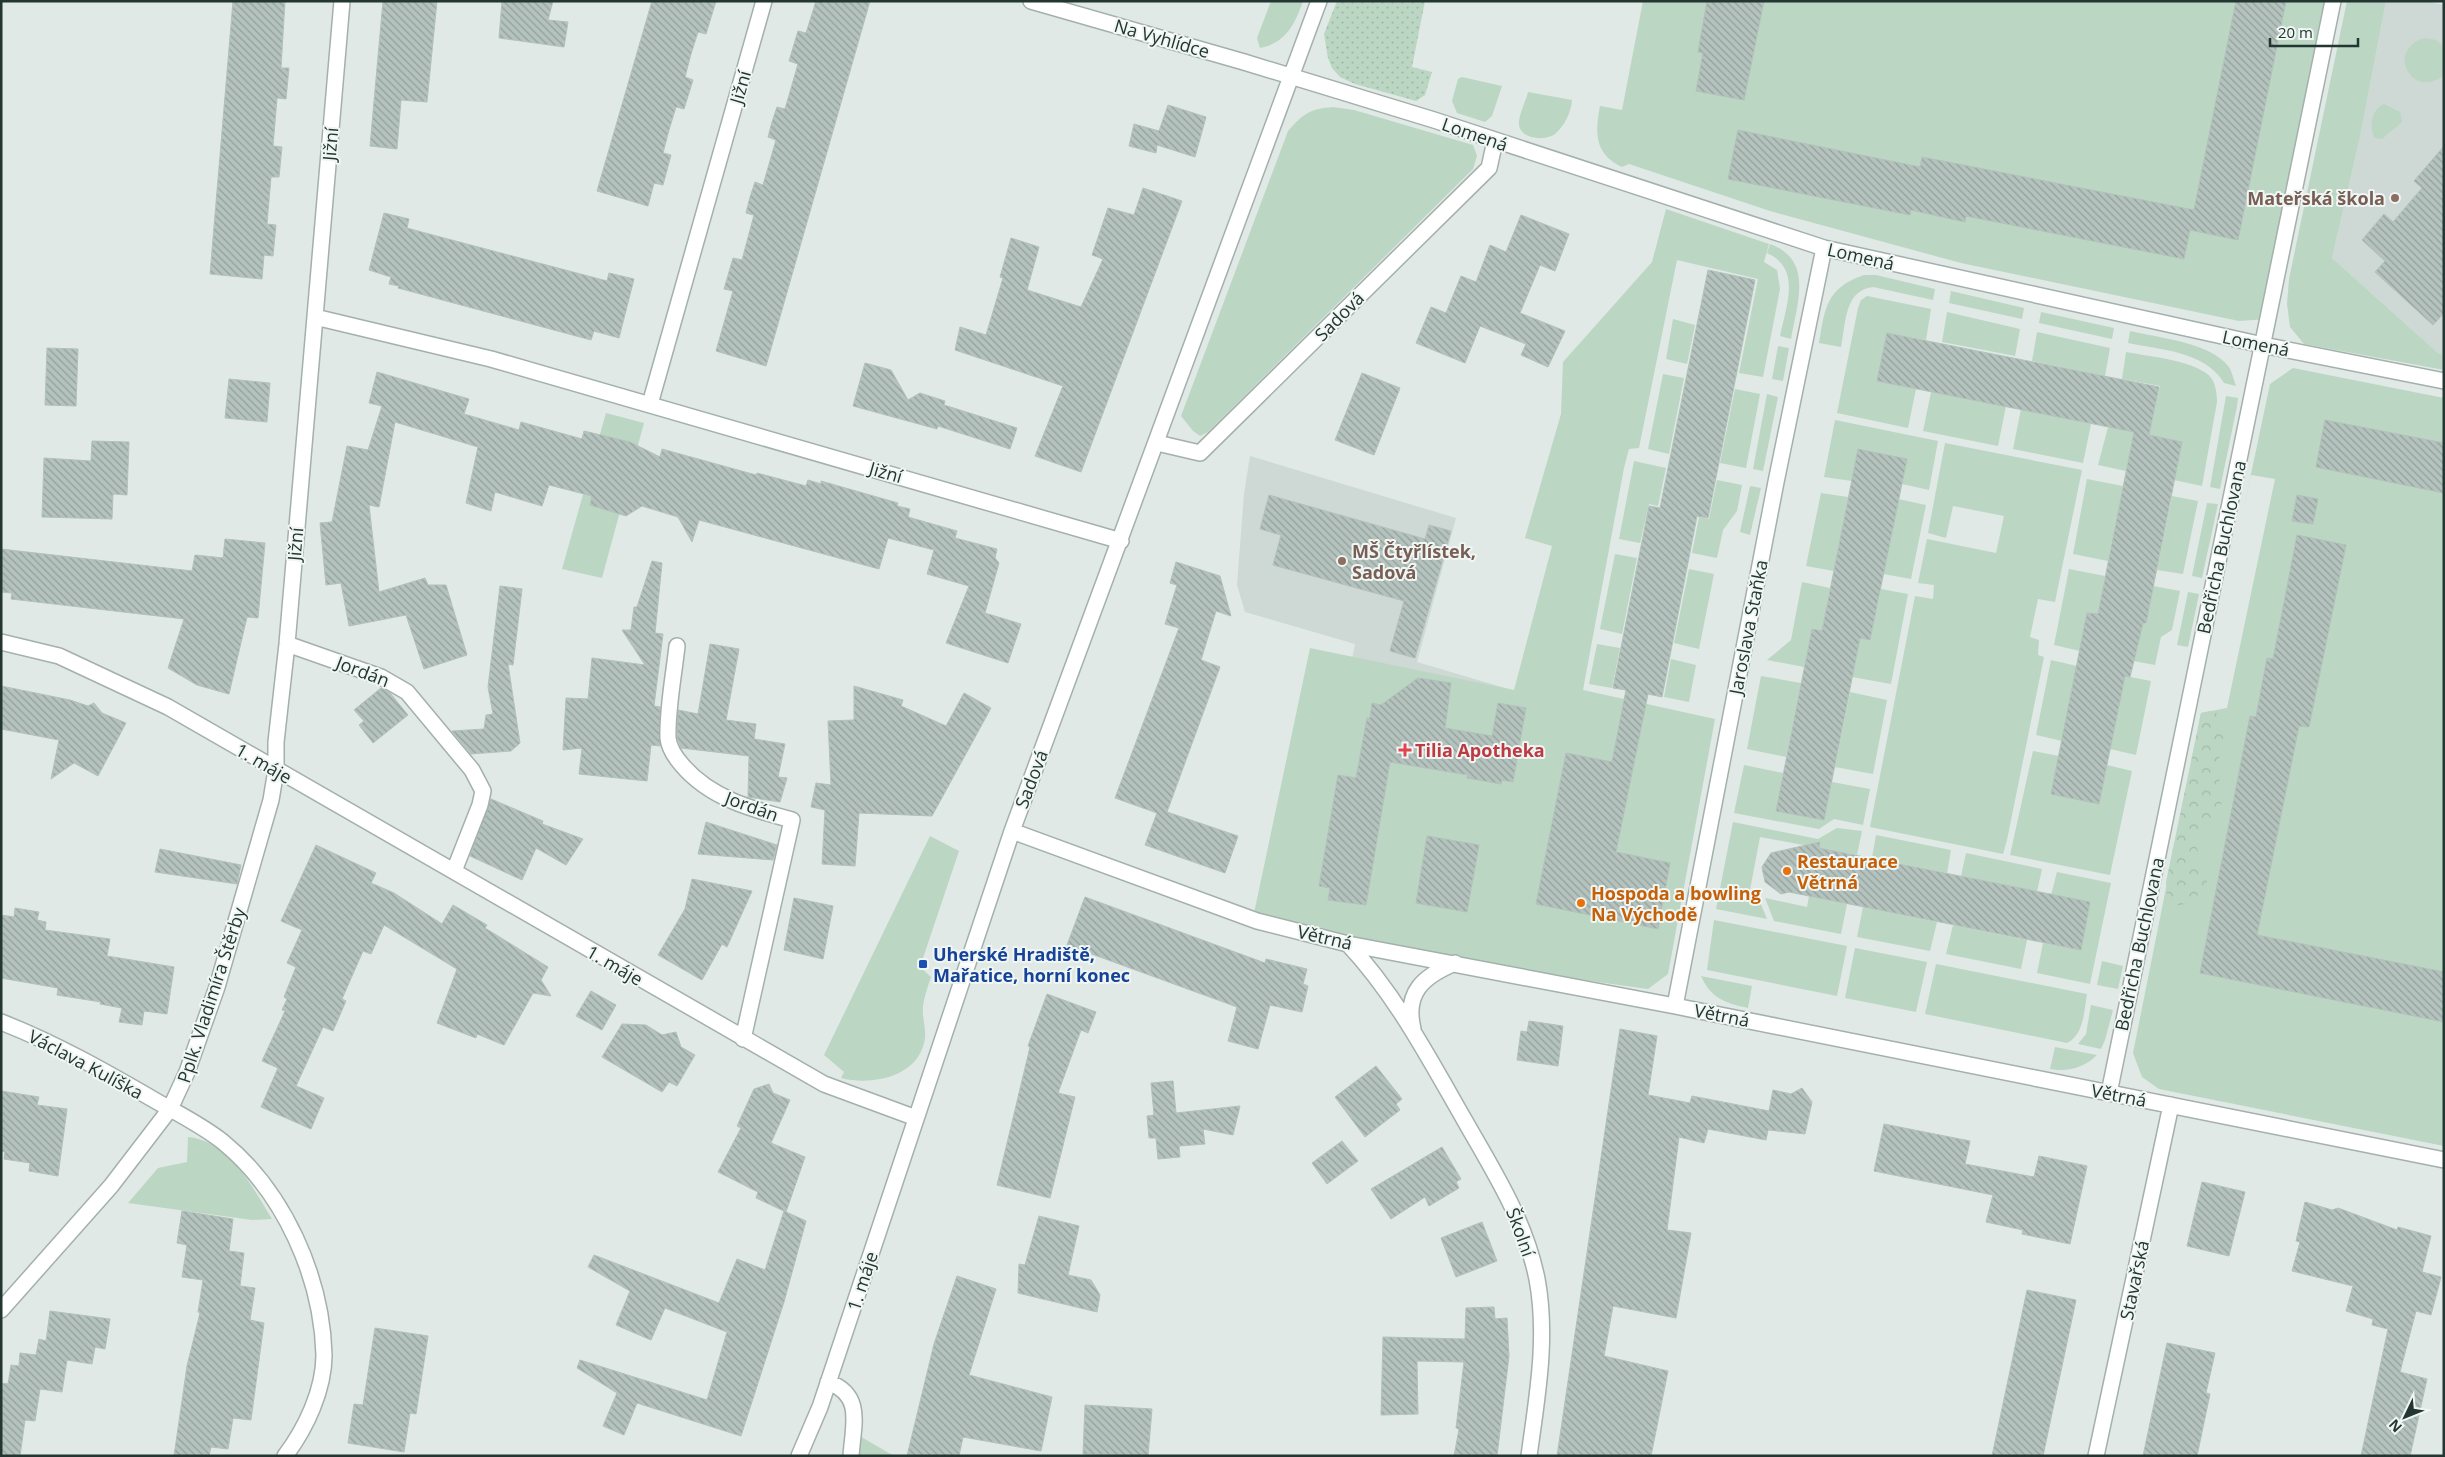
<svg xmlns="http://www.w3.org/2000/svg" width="2445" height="1457" viewBox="0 0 2445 1457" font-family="'Open Sans',sans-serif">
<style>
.built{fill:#ced8d4}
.green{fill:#bbd7c3}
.forest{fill:url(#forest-crowns)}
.garden{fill:url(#garden-dots)}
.building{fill:url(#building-back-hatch);stroke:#b3c1bb}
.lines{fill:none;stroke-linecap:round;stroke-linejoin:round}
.minor-casing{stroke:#a4b0ab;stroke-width:18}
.minor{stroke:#fff;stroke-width:15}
.education-dot{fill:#8d6e63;stroke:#eff6f3;stroke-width:2}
.health-dot{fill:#e0444e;stroke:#eff6f3;stroke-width:2}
.food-dot{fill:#e8710a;stroke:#eff6f3;stroke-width:2}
.transit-dot{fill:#1a4fb4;stroke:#eff6f3;stroke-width:2}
.labels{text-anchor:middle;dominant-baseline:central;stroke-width:4;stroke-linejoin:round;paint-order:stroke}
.street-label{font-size:18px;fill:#233631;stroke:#eff6f3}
.education-label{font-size:18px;font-weight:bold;fill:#785e54;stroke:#eff6f3;text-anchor:end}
.health-label{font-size:18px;font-weight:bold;fill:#be3a42;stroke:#eff6f3;text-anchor:start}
.food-label{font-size:18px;font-weight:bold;fill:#c56008;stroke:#eff6f3;text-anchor:start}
.transit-label{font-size:18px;font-weight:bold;fill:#164399;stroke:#eff6f3;text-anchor:start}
</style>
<defs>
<pattern id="forest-crowns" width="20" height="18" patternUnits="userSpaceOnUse" patternTransform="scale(1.25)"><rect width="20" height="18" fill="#bbd7c3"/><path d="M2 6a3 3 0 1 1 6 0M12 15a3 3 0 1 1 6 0" fill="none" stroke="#a0b9a8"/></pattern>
<pattern id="garden-dots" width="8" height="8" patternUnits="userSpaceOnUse" patternTransform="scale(1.25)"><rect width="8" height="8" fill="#bbd7c3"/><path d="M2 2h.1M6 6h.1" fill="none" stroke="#a0b9a8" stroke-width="1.8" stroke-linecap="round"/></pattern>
<pattern id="building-back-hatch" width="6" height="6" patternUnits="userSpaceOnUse" patternTransform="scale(1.25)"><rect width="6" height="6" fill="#b5c3be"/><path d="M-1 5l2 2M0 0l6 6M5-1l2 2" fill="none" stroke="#939f9b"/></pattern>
</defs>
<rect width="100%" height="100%" fill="#e0e9e5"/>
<!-- built -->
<path class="built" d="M2386 1H2427L2444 5V355L2438 353 2332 258 2360 137Z
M1250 456 1456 518 1417 662 1512 690 1552 699 1300 916 1355 644 1245 612 1237 585 1244 494Z"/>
<!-- green -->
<path class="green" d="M1271 1H1303C1295 24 1286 43 1260 48L1257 38Z
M1643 1H2331L2268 319 2239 321 1961 263 1770 211 1629 164 1622 167C1594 154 1595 132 1600 106L1622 110Z
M2347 1H2386L2360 137 2332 258 2438 353 2444 355V370L2304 344 2290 327 2287 304 2289 279Z
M2425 38 2436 40 2444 47V75C2413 101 2384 50 2425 38Z
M1462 77 1502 86 1492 116 1485 122 1457 113 1452 101 1458 79Z
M1528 92 1572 100C1571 113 1565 125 1555 134 1546 141 1521 140 1519 125 1518 116 1526 101 1528 92Z
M2384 104 2400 112 2402 122 2382 139 2375 138C2368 127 2372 109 2384 104Z
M1333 107 1354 110 1473 145 1477 156 1473 169 1208 432 1200 436 1193 431 1181 416 1288 131C1304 113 1310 109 1333 107Z
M1666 209 1769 244 1764 262 1777 270 1780 289 1763 377 1739 373 1758 279 1677 260 1639 448 1629 449 1624 468 1583 690 1715 719 1668 974 1648 989 1302 941 1253 918 1310 648 1514 690 1552 546 1525 538 1561 414 1563 362 1652 262Z
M1770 244C1814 260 1797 303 1791 339L1780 336C1786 306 1802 269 1767 253Z
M1864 275H1876L1935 289 1933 300 1873 287C1844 290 1846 324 1841 347L1819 343C1825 308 1826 288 1864 275Z
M1951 291 2024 308 2022 319 1949 303Z
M1867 296 1931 309 1926 340 1887 333 1878 381 1916 389 1908 428 1837 413 1858 308 1861 300Z
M1947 312 2020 329 2015 356 1942 342Z
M2041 312 2114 328 2112 339 2039 323Z
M1673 319 1695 325 1687 364 1666 359Z
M2130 331C2159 338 2210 342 2229 367 2232 372 2234 380 2236 386L2224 383C2205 351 2161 350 2128 343Z
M2037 332 2110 348 2105 376 2032 361Z
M1778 346 1789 348 1783 381 1772 379Z
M2126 352C2147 356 2200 361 2212 379 2216 386 2217 395 2217 402L2202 486 2174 480 2182 442 2149 435 2160 386 2122 379Z
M2293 368 2444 398V1146L2159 1089 2142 1077 2133 1053 2201 713 2227 708 2275 479 2251 475 2243 512 2270 384Z
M1663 374 1684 378 1669 454 1648 449Z
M1735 389 1760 394 1746 468 1720 463Z
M1931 392 2006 406 1998 446 1923 431Z
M1767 394 1778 397 1763 471 1753 469Z
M2226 396 2238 398 2237 406 2220 489 2210 487Z
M2021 409 2091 424 2083 463 2013 449Z
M606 413 644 423 602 578 562 569Z
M1835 420 1938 441 1929 490 1902 484 1906 459 1859 449 1852 481 1824 477Z
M2108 427 2134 432 2126 471 2098 465Z
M1945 443 2082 470 2055 602 2038 599 2030 637 2039 640 2038 655 2044 657 2007 840 2003 854 1870 827 1915 596 1933 599 1934 585 1918 583 1927 539 1996 553 2004 516 1953 506 1946 538 1928 533Z
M1634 461 1666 468 1658 506 1649 504 1640 543 1619 539Z
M2087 479 2123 486 2108 561 2073 554Z
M1717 480 1742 485 1737 511 1723 530 1717 558 1692 553 1699 517 1709 519Z
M1750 486 1761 488 1750 535 1740 532Z
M1821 493 1848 497 1834 571 1806 566Z
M2172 496 2198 501 2183 574 2157 570Z
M1898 499 1926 505 1911 579 1883 574Z
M2207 503 2218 504 2202 578 2192 576Z
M1615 554 1637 558 1622 634 1600 629Z
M1689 569 1714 574 1699 649 1674 643Z
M2069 569 2105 576 2098 614 2087 613 2080 651 2054 645Z
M1802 582 1830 588 1822 631 1812 629 1804 667 1767 660 1791 640Z
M2153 586 2180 591 2172 630 2161 637 2155 665 2128 660 2136 622 2146 623Z
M1881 589 1908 594 1891 684 1852 677 1860 638 1870 640Z
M2188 592 2199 594 2188 647 2177 645Z
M1597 644 1620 648 1612 688 1589 684Z
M1671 659 1696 665 1689 702 1664 697Z
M2051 660 2077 666 2062 741 2036 735Z
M1761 676 1801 683 1786 757 1747 749Z
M2125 676 2151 681 2136 755 2110 749Z
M1850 692 1887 700 1873 774 1835 767Z
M2033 751 2059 756 2051 794 2099 804 2107 765 2132 771 2110 875 2010 855Z
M1744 765 1783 773 1776 811 1824 820 1832 782 1870 789 1863 825 1834 819 1819 829 1734 813Z
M1733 822 1818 839 1837 828 1862 831 1857 855 1760 837 1749 895 1758 897 1767 919 1716 909Z
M1876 835 1951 850 1947 873 1872 858Z
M930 836 959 851 920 967 931 977C928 986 924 997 923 1007 922 1017 926 1028 925 1038 920 1077 872 1086 841 1078L844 1072 824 1055Z
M1966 853 2042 869 2037 892 1961 876Z
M2057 872 2111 883 2090 984 2037 973 2043 943 2081 950 2090 903 2051 895Z
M1809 896 1847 904 1841 934 1774 921 1765 898 1807 907Z
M1863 907 1937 922 1930 951 1857 937Z
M1714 920 1847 946 1837 996 1707 970Z
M1953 925 2027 940 2021 969 1946 954Z
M1855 948 1927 962 1916 1012 1845 998Z
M2102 961 2123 966 2118 989 2097 985Z
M1936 964 2087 994C2084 1011 2084 1035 2067 1043L1925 1014Z
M1701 976 1752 986 1748 1008C1726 1003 1711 999 1701 976Z
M2091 1005 2113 1010 2105 1040 2101 1049 2078 1044 2086 1034Z
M2055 1047 2097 1055C2084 1068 2068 1072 2050 1069Z
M188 1137C230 1141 252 1187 272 1219L252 1220 128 1203 158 1168 187 1162Z
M858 1435 894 1456H857Z"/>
<!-- forest -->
<path class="forest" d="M2210 711 2221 715 2226 735 2217 765 2222 796 2221 808 2214 822 2204 829 2196 845 2207 882C2197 899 2189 907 2168 905L2166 882 2201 713Z"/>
<!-- garden -->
<path class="garden" d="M1337 1H1425L1412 67 1432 72 1425 95 1416 101 1355 84 1340 77 1332 68 1328 58 1324 34Z"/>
<!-- building -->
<path class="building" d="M233 1H285L281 68H289L286 99 277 98 273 146 282 147 279 177H271L267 224 276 225 273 256 264 255 262 279 210 274Z
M383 1H437L427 102 401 100 397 149 370 146Z
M502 1H553L548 20 568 22 564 47 499 38Z
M652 1H716L706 34 698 32 691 54 685 77 693 80 684 109 676 107 669 130 663 153 671 155 663 185 654 183 648 206 597 191Z
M816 1H870L766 366 716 351 733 291 724 289 733 258 742 260 754 215 746 213 750 197 755 182 763 185 776 140 768 137 772 122 777 107 785 109 798 64 789 61 798 31 806 33Z
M1707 1H1764L1744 100 1696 91 1703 53 1698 52Z
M2236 1H2286L2238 240 2190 230 2184 259 1966 216 1965 222 1911 210 1910 215 1728 179 1738 130 1920 167 1922 157 2194 210Z
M1168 105 1206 117 1195 157 1157 145 1156 153 1129 146 1134 124 1159 131Z
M2444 146V313L2433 325 2375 272 2385 261 2362 240 2384 214 2393 222 2422 188 2414 181Z
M1143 188 1182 201 1081 472 1035 456 1063 386 955 350 960 327 986 335 1003 278 1000 277 1011 238 1039 247 1027 290 1081 307 1103 259 1092 255 1108 208 1134 215Z
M384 213 409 219 407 228 429 234 607 281 609 273 634 279 619 338 594 331 591 340 398 288 399 286 389 284 391 277 369 270Z
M1521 215 1569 234 1555 271 1540 265 1520 313 1565 331 1548 367 1521 355 1526 344 1480 326 1465 363 1416 343 1431 307 1446 313 1461 276 1476 282 1490 245 1506 252Z
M1708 270 1755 280 1708 518 1697 516 1662 697 1648 694 1616 852 1670 863 1658 929 1536 904 1566 753 1612 762 1626 690 1613 688 1649 506 1660 508Z
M1887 333 2159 387 2149 435 2182 442 2146 623H2143L2130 677 2125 676 2099 804 2051 794 2087 613 2098 614 2134 432 1877 381Z
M47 348 78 349 76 406 45 405Z
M865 363 891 370 908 400 920 393 945 401 944 405 1017 428 1010 449 938 426 937 429 853 406Z
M377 372 469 399 464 414 519 430 521 422 582 439 584 431 630 442 660 457 662 449 756 475 757 473 806 486 808 480 821 484V481L898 503 897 506 910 509 908 517 957 531 955 538 997 549 995 558 999 563 985 613 1021 624 1008 663 946 643 969 586 927 574 934 550 888 538 879 569 699 520 692 542 678 517 642 506 626 516 590 505 592 496 549 485 542 506 495 492 491 511 466 503 478 447 395 422 379 507 369 505 379 592 425 578 428 585H446L467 655 424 669 406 615 349 626 341 583 326 585 320 523 332 522 347 446 368 450 382 406 369 403Z
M1362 373 1400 388 1374 455 1335 440Z
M229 379 270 383 267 422 225 418Z
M2325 420 2444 443V493L2316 467Z
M92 441 129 442 127 495 113 494 112 519 42 517 44 458 91 461Z
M1858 449 1907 459 1870 640 1860 638 1824 820 1776 811 1812 629 1822 631Z
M1269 495 1425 539 1429 525 1451 531 1415 658 1390 651 1404 601 1273 565 1281 535 1260 529Z
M2297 495 2318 499 2313 524 2292 521Z
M2297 535 2346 545 2309 727 2299 726 2257 935 2444 972V1022L2200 973 2250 716 2256 717 2267 658 2273 659Z
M225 539 265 543 258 618 247 617 229 694 197 685 168 668 184 619 11 599 12 593 1 592V549L192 571 195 555 223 558Z
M652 561 662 563 655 633 663 634 654 706 660 707V746L651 745 647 781 579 774 582 748 563 750 566 698 588 699 592 658 645 665 622 630H631L634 607H637Z
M1176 562 1220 576 1231 616 1216 611 1201 660 1220 667 1167 812 1238 836 1225 873 1145 845 1157 813 1115 798 1179 628 1165 624 1177 585 1170 583Z
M500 586 522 589 513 665 508 664 520 743 511 751 471 754 452 731 484 729 486 715 493 714 488 687Z
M710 644 739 649 726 720 756 724 754 739 785 744 778 777 787 778 780 802 748 797 749 756 681 748 680 745 677 737 678 710 698 714Z
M1418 678 1451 683 1445 728 1492 736 1498 703 1526 708 1513 782 1502 780 1501 784 1467 778 1468 775 1390 762 1366 905 1328 900 1330 888 1319 886 1338 775 1356 778 1367 718H1370L1372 703 1381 705Z
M1 686 70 700 88 706 94 703 102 713 126 723 98 776 74 763 51 779 59 740 1 729Z
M854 686 903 700 901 706 946 726 964 693 991 708 932 816 859 813 855 866 822 864 825 810 811 807 816 783 831 785 828 721 854 720Z
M381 688 390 693 408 715 373 743 359 725 364 721 354 710Z
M491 799 543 821 542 824 583 839 566 865 536 848 522 880 470 856Z
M706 822 777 845 773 860 698 854Z
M1427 836 1479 845 1467 912 1416 903Z
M1820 842 1819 848 2090 902 2081 950 1789 892 1781 894 1765 882 1762 867 1771 853Z
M316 845 376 873 371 883 394 893 442 924 453 905 487 925 485 928 548 967 541 980 551 996 533 993 504 1045 477 1034 476 1038 437 1023 457 969 384 925 371 954 363 951 342 999 346 1001 333 1031 323 1027 296 1086 324 1098 311 1129 261 1107 278 1068 262 1061 285 1011 282 1010 287 999 284 997 296 967 287 963 302 930 281 921Z
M160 849 241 865 237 884 155 872Z
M692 879 752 891 727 947 722 944 702 980 658 955 685 909Z
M1085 897 1265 963 1266 959 1307 969 1303 984 1308 986 1302 1012 1270 1005 1258 1049 1228 1041 1237 1007 1067 945Z
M794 898 833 906 823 959 784 950Z
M15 908 39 912 37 920 46 922 45 930 110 939 107 956 174 967 167 1014 144 1011 142 1025 119 1022 122 1008 100 1004 101 1002 57 995 58 988 1 978V915L14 917Z
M591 991 616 1005 602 1030 576 1016Z
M1047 994 1096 1012 1088 1033 1081 1030 1058 1093 1075 1097 1050 1198 997 1185 1030 1047 1028 1046Z
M1529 1021 1563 1026 1558 1066 1517 1060 1521 1031 1527 1032Z
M622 1024 646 1025 662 1035 676 1032 681 1047 695 1055 677 1086 669 1082 662 1092 602 1057Z
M1620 1029 1657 1036 1648 1095 1690 1103 1692 1096 1769 1111 1773 1090 1791 1094 1802 1088 1812 1102 1805 1134 1768 1130 1766 1140 1708 1129 1704 1143 1679 1137 1667 1230 1691 1233 1676 1318 1613 1306 1604 1356 1668 1371 1651 1456H1557Z
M1376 1066 1402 1099 1396 1104 1400 1110 1365 1137 1335 1097Z
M1173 1081 1176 1113 1240 1106 1233 1135 1203 1129 1205 1144 1179 1146 1180 1157 1158 1159 1156 1138H1149L1147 1116 1154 1115 1151 1083Z
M769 1084 773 1093 790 1100 771 1143 805 1157 786 1212 756 1198 758 1192 718 1172 741 1128 737 1126 754 1089Z
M1 1091 39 1097 37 1105 67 1109 58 1176 29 1171 30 1163 4 1159 5 1152 1 1151Z
M1884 1124 1970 1141 1965 1164 2034 1177 2039 1156 2087 1166 2070 1244 2022 1234 2023 1230 1986 1222 1993 1195 1874 1171Z
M1342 1141 1358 1161 1327 1184 1312 1163Z
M1442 1147 1461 1179 1456 1182 1459 1188 1429 1206 1425 1197 1391 1219 1371 1189Z
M2202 1182 2245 1192 2229 1256 2187 1246Z
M2305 1202 2332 1210 2338 1208 2397 1230 2398 1227 2431 1236 2422 1272 2441 1277 2431 1315 2416 1311 2400 1372 2427 1379 2410 1456H2361L2388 1329 2372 1325 2373 1319 2346 1311 2353 1286 2292 1271 2300 1242 2296 1241Z
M182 1211 233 1219 229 1251 244 1253 240 1286 255 1288 250 1320 264 1323 251 1420 233 1418 228 1449 211 1447 209 1456H174L187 1366 200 1313 198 1312 203 1280 182 1277 187 1245 177 1243Z
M784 1211 806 1221 784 1302 741 1436 637 1403 624 1435 603 1426 617 1393 577 1368 580 1360 707 1400 727 1332 665 1308 651 1340 616 1325 630 1291 588 1267 594 1255 719 1303 737 1259 765 1270Z
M1039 1216 1079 1226 1068 1275 1091 1280 1100 1295 1097 1312 1018 1293 1019 1264 1025 1265Z
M1482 1222 1497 1261 1456 1277 1441 1238Z
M957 1276 996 1289 969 1375 1052 1397 1041 1451 963 1437 959 1456H907L934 1344Z
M2027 1290 2076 1300 2043 1456H1992Z
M1494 1307 1495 1319 1507 1318 1509 1356 1497 1456H1454L1459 1429 1456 1428 1464 1362 1417 1361 1418 1414 1381 1415 1383 1337 1465 1339 1466 1308Z
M50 1311 110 1319 105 1349 95 1347 92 1364 67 1360 62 1392 40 1389 35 1421 25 1420 20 1456H1V1383L8 1384 11 1365 19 1366 20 1353 36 1355 39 1339 46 1341Z
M375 1328 428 1336 416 1414 410 1413 404 1452 348 1443 354 1404 363 1405Z
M2167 1343 2215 1353 2206 1393 2210 1394 2197 1456H2143Z
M1085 1405 1152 1409 1148 1456 1083 1454Z"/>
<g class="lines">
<!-- minor casing -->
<g class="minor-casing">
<path id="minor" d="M1031 1 1244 62 1434 120 1824 248 2263 345 2444 381
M315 317 491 359 1121 541
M650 404 764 1
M1157 443 1200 453 1489 168 1495 141
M1 642 59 656 168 707 824 1084 916 1118
M287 644 381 677 407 692 472 770 483 791 480 805 454 871
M677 646C674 674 667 710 668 738 669 748 675 757 682 765 710 798 751 809 792 820L743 1039
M1012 831 1257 921 1348 944 1675 1006 2444 1160
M1348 944C1396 995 1430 1060 1465 1121 1494 1172 1525 1220 1537 1279 1548 1338 1537 1397 1529 1456
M1675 1006 1776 482 1824 248
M1 1022C55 1043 106 1072 156 1101 179 1114 203 1126 223 1142 284 1192 322 1277 324 1355 324 1390 306 1428 285 1456
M1413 1029C1404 992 1424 976 1455 963
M2109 1093 2333 1
M1 1310 111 1186 170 1109 187 1072 217 987 271 800 276 770V742L287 644 342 1
M828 1382C864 1395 853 1425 851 1456
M799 1456 820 1407 1012 831 1319 1
M2096 1456 2171 1105"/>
</g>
<!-- minor -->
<use href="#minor" class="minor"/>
</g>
<!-- markers -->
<g class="education-dot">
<circle cx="2395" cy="198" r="5"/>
<circle cx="1342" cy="561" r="5"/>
</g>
<path class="health-dot" d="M1402.5 742.5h5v5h5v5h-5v5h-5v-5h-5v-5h5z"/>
<g class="food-dot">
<circle cx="1787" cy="871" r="5"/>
<circle cx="1581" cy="903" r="5"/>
</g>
<rect class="transit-dot" x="918" y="959" width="10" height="10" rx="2.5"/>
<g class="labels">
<!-- street labels -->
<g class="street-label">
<text transform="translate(1162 38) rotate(16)">Na Vyhlídce</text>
<text transform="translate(740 87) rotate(-74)">Jižní</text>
<text transform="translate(1475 134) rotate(19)">Lomená</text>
<text transform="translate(330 144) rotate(-85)">Jižní</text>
<text transform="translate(1861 256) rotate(13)">Lomená</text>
<text transform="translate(1339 316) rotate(-45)">Sadová</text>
<text transform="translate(2256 343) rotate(12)">Lomená</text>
<text transform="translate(886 472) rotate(16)">Jižní</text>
<text transform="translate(295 544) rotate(-85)">Jižní</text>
<text transform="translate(2221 547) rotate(-78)">Bedřicha Buchlovana</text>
<text transform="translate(1748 627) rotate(-79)">Jaroslava Staňka</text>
<text transform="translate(363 671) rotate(21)">Jordán</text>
<text transform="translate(264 763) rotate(30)">1. máje</text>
<text transform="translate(1031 779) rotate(-69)">Sadová</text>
<text transform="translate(752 806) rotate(20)">Jordán</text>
<text transform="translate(1325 937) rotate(13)">Větrná</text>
<text transform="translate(2139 944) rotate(-78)">Bedřicha Buchlovana</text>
<text transform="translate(615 965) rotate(30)">1. máje</text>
<text transform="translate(211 995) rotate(-72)">Pplk. Vladimíra Štěrby</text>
<text transform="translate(1722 1015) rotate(11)">Větrná</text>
<text transform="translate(86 1064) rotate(28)">Václava Kulíška</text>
<text transform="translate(2119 1095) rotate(11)">Větrná</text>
<text transform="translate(1521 1232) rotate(70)">Školní</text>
<text transform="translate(2134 1280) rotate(-78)">Stavařská</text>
<text transform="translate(862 1281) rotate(-72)">1. máje</text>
</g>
<!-- education labels -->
<g class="education-label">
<text x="2385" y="198">Mateřská škola</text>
<text x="1352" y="551" text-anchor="start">MŠ Čtyřlístek,<tspan x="1352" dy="21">Sadová</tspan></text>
</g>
<!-- health labels -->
<g class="health-label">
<text x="1415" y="750">Tilia Apotheka</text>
</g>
<!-- food labels -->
<g class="food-label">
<text x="1797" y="861">Restaurace<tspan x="1797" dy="21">Větrná</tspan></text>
<text x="1591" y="893">Hospoda a bowling<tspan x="1591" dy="21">Na Východě</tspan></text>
</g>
<!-- transit labels -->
<g class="transit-label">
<text x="933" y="954">Uherské Hradiště,<tspan x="933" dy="21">Mařatice, horní konec</tspan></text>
</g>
</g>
<!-- border -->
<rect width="2445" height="1457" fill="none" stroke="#233631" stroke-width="5"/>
<!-- north arrow -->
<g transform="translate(2405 1417) rotate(227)" stroke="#eff6f3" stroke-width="4" paint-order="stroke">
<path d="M0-4L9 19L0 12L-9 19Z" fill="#233631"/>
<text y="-8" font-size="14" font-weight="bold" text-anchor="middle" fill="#233631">N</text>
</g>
<!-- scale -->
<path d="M2270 38v8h88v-8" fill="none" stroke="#233631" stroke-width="2.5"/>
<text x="2278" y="38" font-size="15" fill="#233631" stroke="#eff6f3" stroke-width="4" paint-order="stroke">20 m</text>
</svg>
